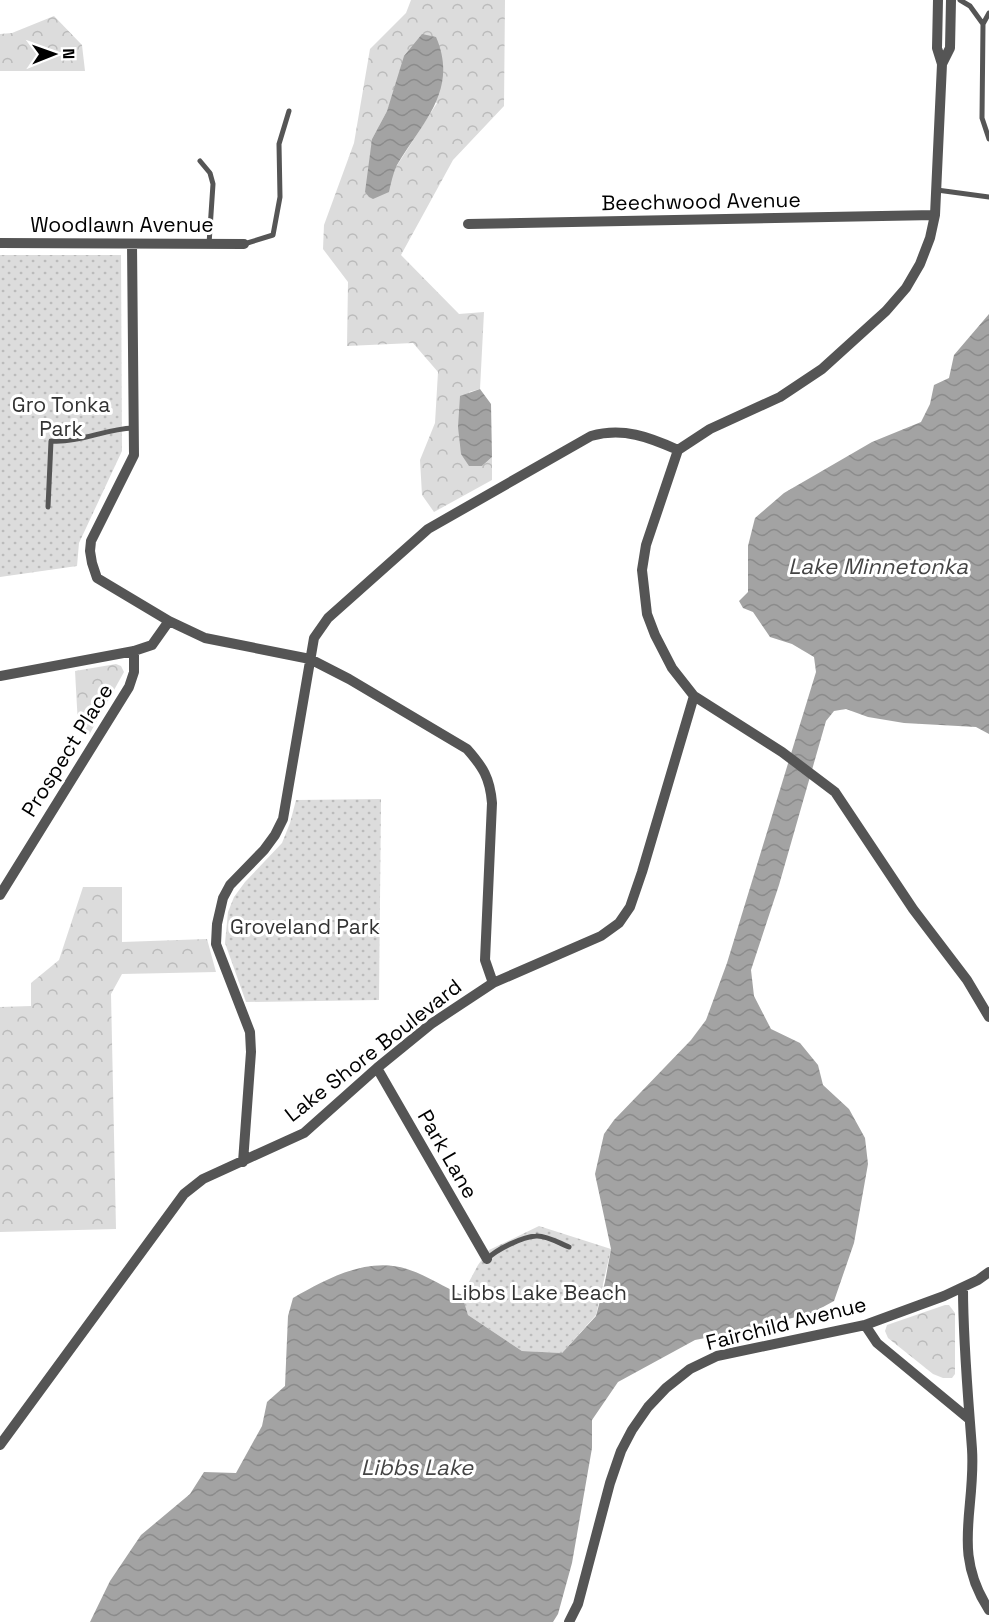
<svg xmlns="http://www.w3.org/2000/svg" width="989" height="1622" viewBox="0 0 989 1622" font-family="'Space Grotesk',sans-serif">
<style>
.forest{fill:url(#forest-crowns);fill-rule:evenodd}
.park{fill:url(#park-dots)}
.water{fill:url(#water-waves)}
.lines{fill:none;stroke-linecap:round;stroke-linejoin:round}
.lane{stroke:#555;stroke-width:5}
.street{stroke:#555;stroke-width:10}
.labels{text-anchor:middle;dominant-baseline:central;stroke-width:6;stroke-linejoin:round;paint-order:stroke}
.street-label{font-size:21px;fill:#000;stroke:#fff}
.park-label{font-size:21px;fill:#333;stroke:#fff}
.water-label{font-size:22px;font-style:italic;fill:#444;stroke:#fff}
</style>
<defs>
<pattern id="forest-crowns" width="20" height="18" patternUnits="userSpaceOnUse" patternTransform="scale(1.5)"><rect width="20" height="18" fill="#dcdcdc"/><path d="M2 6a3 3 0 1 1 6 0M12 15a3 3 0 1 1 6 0" fill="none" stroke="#bbb"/></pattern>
<pattern id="park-dots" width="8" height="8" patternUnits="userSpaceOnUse" patternTransform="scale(1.5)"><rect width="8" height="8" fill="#dcdcdc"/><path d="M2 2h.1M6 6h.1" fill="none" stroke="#bbb" stroke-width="1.8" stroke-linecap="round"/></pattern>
<pattern id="water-waves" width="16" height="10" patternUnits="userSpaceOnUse" patternTransform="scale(1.5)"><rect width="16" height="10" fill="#a3a3a3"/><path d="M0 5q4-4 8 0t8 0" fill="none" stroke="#8b8b8b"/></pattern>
</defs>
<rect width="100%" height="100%" fill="#fff"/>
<!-- forest -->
<path class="forest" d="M411 0H505L504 106 453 160 401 255 459 314 484 312 480 389 469 392 482 466 492 457V480L434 512 422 495 420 460 435 423 438 372 413 343 347 346 348 282 323 249 324 225 354 143 370 49 406 13ZM397 85 437 103 396 167 372 139 387 111Z
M54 16 82 45 85 71H0V34L12 33Z
M116 664 121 666 124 672 89 735 78 725 75 671Z
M83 887H122V942L207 939 216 972 122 974 111 994 116 1229 0 1232V1007L31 1006V983L59 960Z
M945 1305H949L955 1313V1374L952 1378H943L933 1374 888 1338 885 1331 887 1325Z"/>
<!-- park -->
<path class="park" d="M0 255H121L122 451 79 543 77 566 0 577Z
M381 799 379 1000 246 1002 225 943 228 912 234 897 245 882 282 843 290 823 296 800Z
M539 1226 611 1249 596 1315 562 1353 522 1351 468 1315 462 1295 478 1265 489 1250Z"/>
<!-- water -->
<path class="water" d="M422 34 436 37C459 90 422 123 397 165 393 173 391 183 389 192L373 199 369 197 365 192 372 139 387 111 404 56Z
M989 314V734L976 727 904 723 868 717 846 709 834 711 826 721 779 885 751 970 754 996 771 1029 800 1043 818 1065 823 1085 849 1109 865 1138 868 1164 854 1243 834 1301 812 1313 740 1331 695 1340 618 1382 592 1420V1448L572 1563 558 1614 553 1622H90L110 1581 141 1535 190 1494 204 1472 236 1473 262 1426 267 1402 285 1386 288 1316 293 1298C326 1279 368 1256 407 1269 426 1275 444 1287 462 1295L468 1315 522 1351 562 1353 596 1316 605 1282 611 1249 595 1174 604 1134 614 1120 691 1040 706 1020 727 963 816 672 814 657 792 644 770 637 753 612 743 608 739 601 748 592V546L755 518 784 493 872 442 921 422 930 404 934 385 949 378 954 355Z
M480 389 491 404 492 457 482 466H469L461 454 458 427 460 396Z"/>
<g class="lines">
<!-- lane -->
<path class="lane" d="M960 0 970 6 983 24 982 118 989 139
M983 24 989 13
M200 161 210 173 213 184 209 244
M937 190 989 197
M244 244 273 235 280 197 279 144 289 111
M48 507 51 441C79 443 105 429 133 428
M487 1259C497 1249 522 1237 536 1236 546 1235 559 1243 569 1247"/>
<!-- street -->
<path class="street" d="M938 0 937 48 942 64 935 215 930 238 920 264 906 288 886 311 822 369 780 397 710 429 678 450 646 545 642 570 647 614 655 635 672 668 694 696 782 752 835 792 913 909 967 980 989 1017
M942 64 950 48 951 0
M468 224 935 215
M0 243 244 244
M132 244 134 455 91 541 90 551 92 563 97 578 169 621 205 638 310 659 349 679 467 749C483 767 490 778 492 803L485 960 493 983
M0 676 134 651 152 645 169 621
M0 895 129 687 134 672V651
M377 1068 487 1259
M243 1162 251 1052 250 1032 216 944 217 924 223 898 230 885 264 850 275 835 283 819 314 638 328 618 428 529 591 436C623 427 649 437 678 450
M963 1288C963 1342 968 1395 972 1449 976 1510 951 1552 989 1610
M865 1325 877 1343 969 1419
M0 1445 184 1194 203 1179 304 1133 377 1068 431 1024 493 983 601 936 619 923 630 907 642 872 694 696
M569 1622 578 1604 610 1483 621 1451 632 1430 648 1407 666 1388 690 1369 717 1356 865 1325 944 1296 978 1280 989 1272"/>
</g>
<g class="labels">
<!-- street labels -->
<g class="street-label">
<text transform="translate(701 201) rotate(-1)">Beechwood Avenue</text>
<text x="122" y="224">Woodlawn Avenue</text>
<text transform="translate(67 750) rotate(-58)">Prospect Place</text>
<text transform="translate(373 1050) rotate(-38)">Lake Shore Boulevard</text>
<text transform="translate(448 1154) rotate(60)">Park Lane</text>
<text transform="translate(786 1323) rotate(-14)">Fairchild Avenue</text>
</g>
<!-- park labels -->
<g class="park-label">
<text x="61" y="404">Gro Tonka<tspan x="61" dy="24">Park</tspan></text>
<text x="305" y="926">Groveland Park</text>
<text x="539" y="1292">Libbs Lake Beach</text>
</g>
<!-- water labels -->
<g class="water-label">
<text x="878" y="566">Lake Minnetonka</text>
<text x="417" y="1467">Libbs Lake</text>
</g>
</g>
<!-- north arrow -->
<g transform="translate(54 54) rotate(89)" stroke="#ffffff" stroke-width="4.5" paint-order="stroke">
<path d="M0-4.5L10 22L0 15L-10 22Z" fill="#000000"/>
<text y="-9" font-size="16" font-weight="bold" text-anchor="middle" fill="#000000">N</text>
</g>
</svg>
